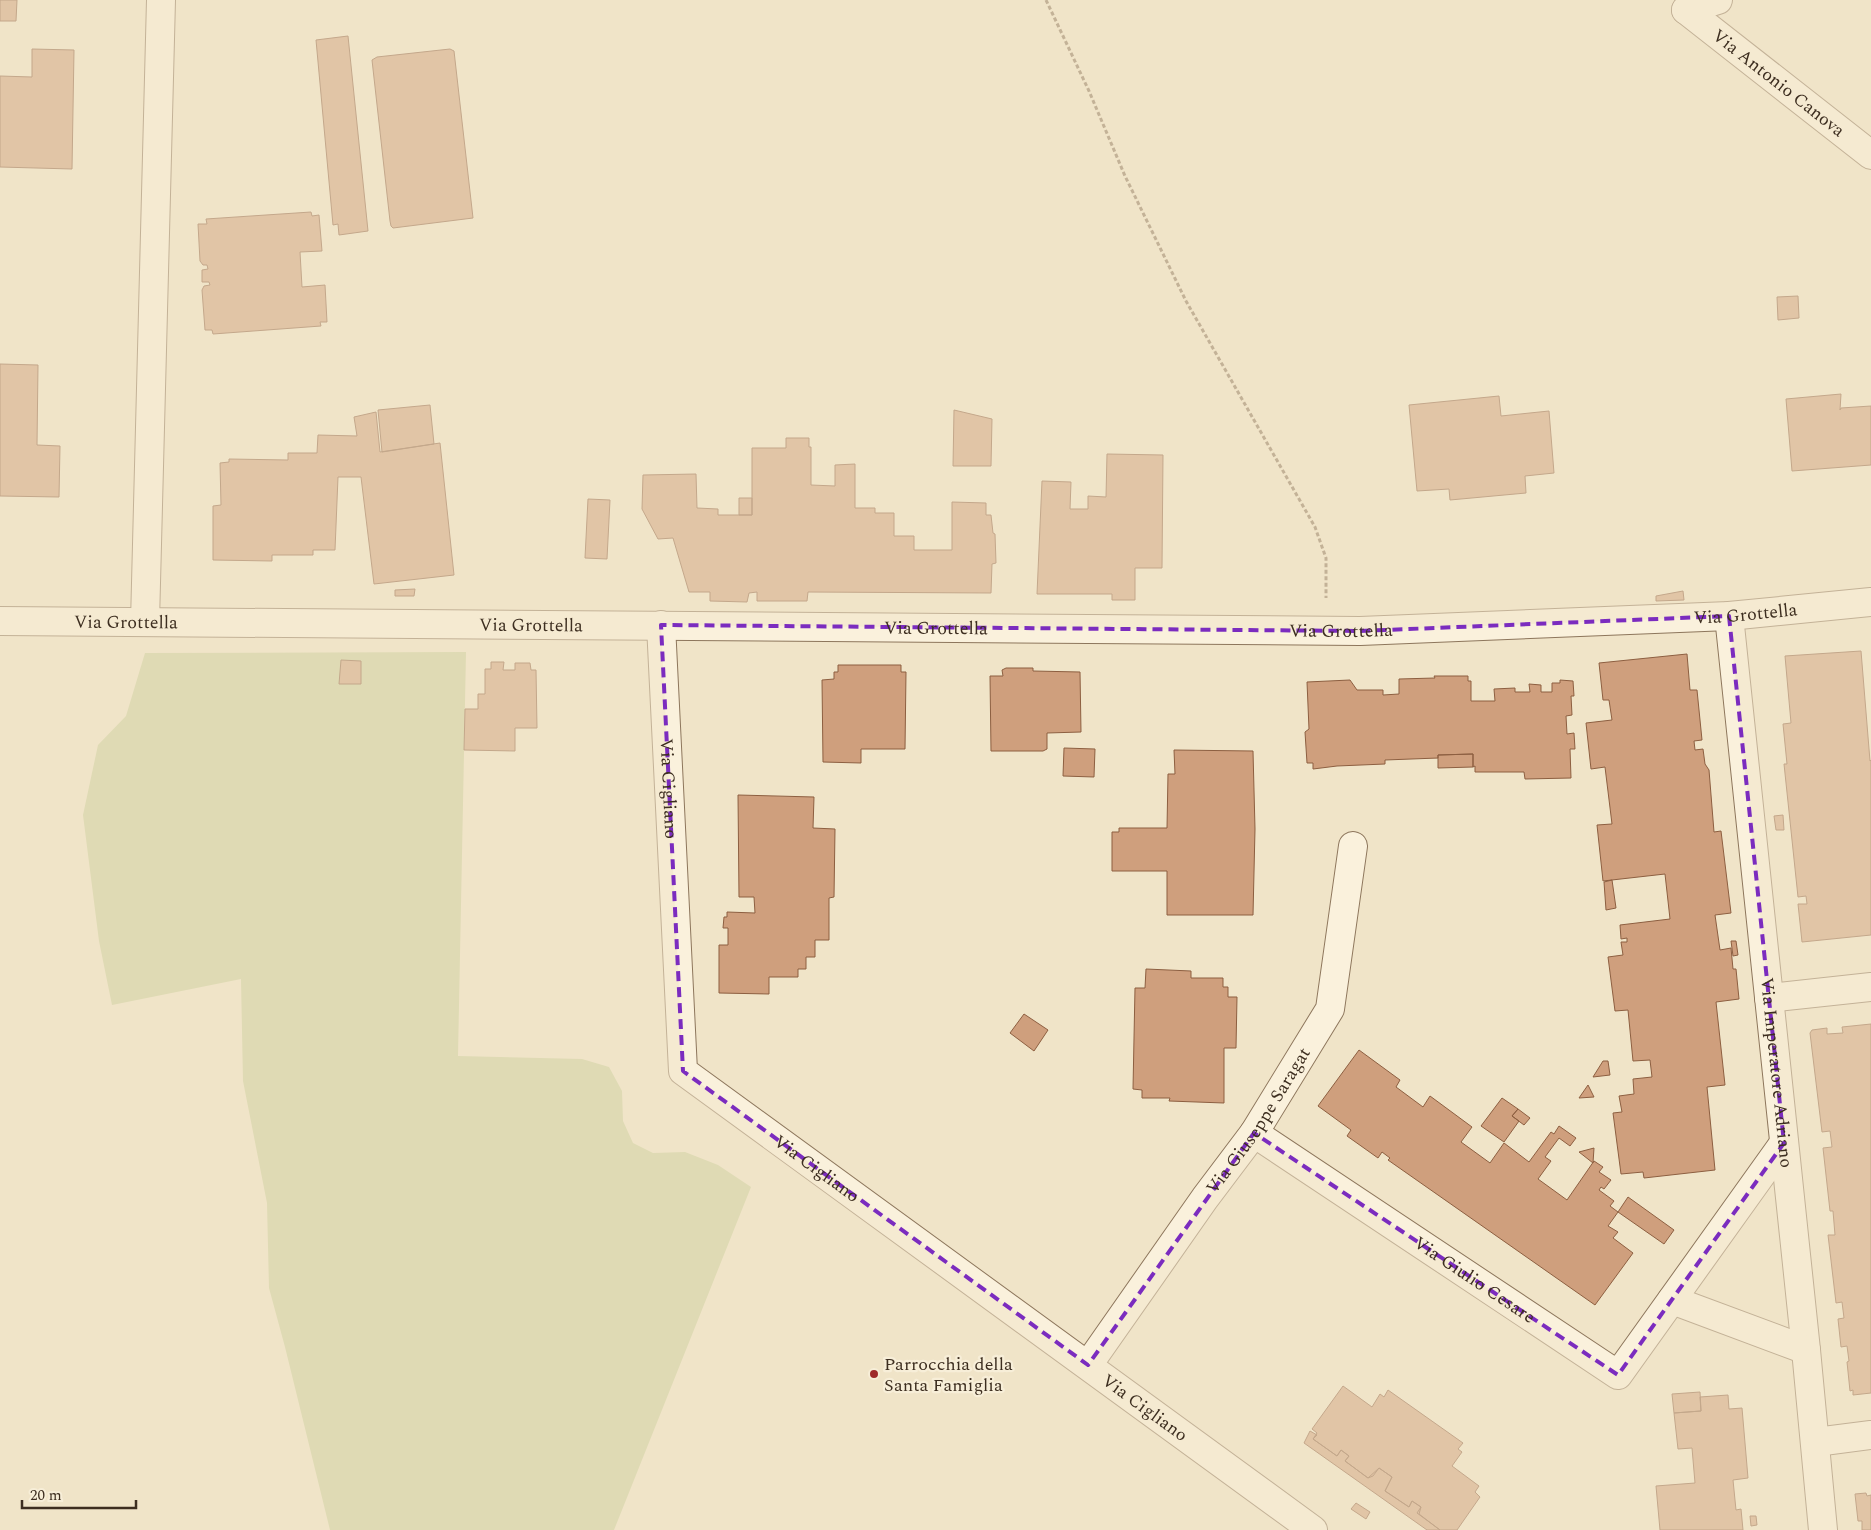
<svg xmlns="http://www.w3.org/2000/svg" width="1871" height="1530" viewBox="0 0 1871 1530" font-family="Spectral,serif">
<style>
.green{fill:#c9cf9b}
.building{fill:#cf9f7d;stroke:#8d5f41}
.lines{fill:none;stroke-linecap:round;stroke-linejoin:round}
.minor-casing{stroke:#8d765c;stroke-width:30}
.tertiary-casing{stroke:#8d765c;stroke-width:30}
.path{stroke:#8d765c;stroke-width:3;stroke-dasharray:4 2.5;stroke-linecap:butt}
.minor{stroke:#faf1dc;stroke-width:28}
.tertiary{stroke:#faf1dc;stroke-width:28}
.marked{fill:none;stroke:#7b2cbf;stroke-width:4;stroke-dasharray:10 6;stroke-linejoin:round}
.poi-dot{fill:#9e2a2b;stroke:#f7eed8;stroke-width:2}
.labels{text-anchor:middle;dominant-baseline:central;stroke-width:4.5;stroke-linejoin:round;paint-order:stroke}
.street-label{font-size:18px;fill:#3d2e20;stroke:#f7eed8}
.poi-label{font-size:18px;fill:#3d2e20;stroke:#f7eed8;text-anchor:start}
</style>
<rect width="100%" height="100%" fill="#f0e4c8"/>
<!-- green -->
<path class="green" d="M466 652 458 1056 582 1059 609 1067 622 1091 623 1121 633 1143 653 1153 685 1152 718 1165 751 1187 614 1530H330L285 1347 269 1288 267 1203 243 1081 241 979 112 1005 99 941 83 815 98 745 126 716 145 653Z"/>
<!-- building -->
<path class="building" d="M0 0H17L16 21H0Z
M348 36 368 231 339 235 338 224 333 225 316 40Z
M32 49 74 50 72 169 0 167V76L32 77Z
M450 49 454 51 473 218 393 228 391 226 390 221 372 60 377 57Z
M311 212 312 216 319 215 322 251 300 252 302 287 325 285 327 322H320L321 326 213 334 212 330H205L202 290 204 286 210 285 209 282H202V270L208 269 207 265H203L200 261 198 224H207L206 219Z
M1798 296 1799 318 1778 320 1777 297Z
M0 364 38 365 37 445 60 446 59 497 0 496Z
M1841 394 1840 410 1841 408 1871 406V465L1792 471 1786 399Z
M1499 396 1501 416 1549 411 1554 473 1525 476 1526 493 1450 500 1449 489 1417 491 1409 405Z
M430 405 434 444 382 452 378 410Z
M954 410 992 419 991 466H953Z
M376 412 380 452 440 443 454 575 374 584 361 477H338L335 550H313V555H272V561L213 560V506L221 505 220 463 229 462V459L288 460V453H317L318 435 357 436 354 417Z
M786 438H809V447H811V485L835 486V465L855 464V508H875V513H894V536H914V550H952V502L986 503V515H991L993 533 995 534 996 563 992 564 991 593 808 592 807 601H757V592L749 593 747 602 710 601V592H689L673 538 658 539 642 509 643 475 696 474 697 508 718 509V515H752V448H786Z
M1107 454 1163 455 1162 568H1135V600H1112V594H1037L1042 481 1071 482 1070 509H1088V496L1106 497Z
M739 498H752V515H739Z
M588 499 610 500 607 559 585 558Z
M415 589 414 596H395V590Z
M1683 591 1684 600 1656 601V596Z
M1861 651 1870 761 1871 760V935L1802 942 1798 904H1807L1806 896 1798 897 1784 764H1787L1783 724 1791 723 1785 656Z
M1687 654 1690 690H1697L1702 740 1694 741 1695 750 1703 749 1705 764 1709 770 1714 832 1721 831 1731 913 1715 915 1720 950 1731 948 1733 969H1736L1739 999 1716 1002 1725 1085 1707 1087 1715 1170 1644 1178 1643 1172 1621 1174 1613 1113 1622 1112 1619 1096 1634 1094 1633 1079 1652 1077 1650 1060 1633 1061 1628 1010 1615 1011 1608 957 1623 955 1621 942H1627V938L1621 939 1620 925 1670 919 1665 874 1603 881 1597 825 1612 824 1605 767 1591 769 1586 723 1612 720 1609 700H1603L1599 663Z
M341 660 361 661V684H339Z
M491 662H504L503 670H515V663H530L531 670H536L537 728H515V751L464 750 465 709H478V694H485V669H491Z
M838 665H901V672H906L905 749H861V763L823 762 822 680 834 679V672H838Z
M1006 668H1033V671L1080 672 1081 732 1047 733V749L1043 751H991L990 676H1003L1002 670Z
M1434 676H1468V681H1471V701H1495L1494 689 1515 688V692H1530L1529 684 1541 685V692H1552V683H1560V680L1573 681 1574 696H1571L1572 715 1566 716 1567 734 1574 733 1575 749H1570L1571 778 1525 779 1524 772H1475V766L1473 767V754L1438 755V758L1385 760V764L1337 766 1313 769V763H1307L1305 732 1309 729 1307 682 1350 680 1357 690H1383V695L1399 694V679L1435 678Z
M1064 748 1095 749 1094 777 1063 776Z
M1174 750 1253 751 1255 829 1253 915H1167V871H1112V832H1119V828H1167L1168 774H1175Z
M1473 754V767L1438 768V755Z
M738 795 814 797 813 828 835 829 834 897 829 898V940H815V957H806V969H798V977H769V994L719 993V945H728V928H723L724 917H727V912L755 913 754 897H739Z
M1783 815 1784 830H1776L1774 816Z
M1612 880 1616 908 1606 910 1604 882Z
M1731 941H1736L1738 955 1733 956Z
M1146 969 1191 971V978H1223V987H1228V997H1237L1236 1048H1224V1103L1169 1101 1170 1098H1142V1090L1133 1089 1135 988H1145Z
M1024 1014 1048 1030 1034 1051 1010 1033Z
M1871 1024V1393L1853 1395V1390L1850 1391 1847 1362 1849 1361 1847 1346 1841 1347 1838 1319 1844 1318 1842 1302 1836 1303 1828 1235H1835L1833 1211H1830L1823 1148 1832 1147 1830 1131 1822 1132 1810 1033 1812 1030 1827 1028V1034L1843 1033 1842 1027Z
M1359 1050 1400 1080 1396 1087 1423 1107 1430 1096 1472 1127 1461 1142 1490 1163 1504 1143 1529 1162 1551 1132 1554 1134 1559 1126 1576 1138 1570 1146 1559 1138 1545 1157 1551 1161 1538 1179 1567 1200 1594 1161 1603 1167 1599 1172 1611 1180 1604 1189 1601 1187 1599 1190 1614 1201 1610 1206 1618 1212 1608 1226 1618 1232 1613 1238 1633 1253 1595 1305 1388 1160 1390 1158 1382 1152 1378 1158 1347 1136 1351 1130 1318 1106Z
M1603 1061H1608L1610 1075 1593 1077Z
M1588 1085 1594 1097 1579 1098Z
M1502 1098 1518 1109 1512 1116 1519 1121 1504 1142 1481 1126Z
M1518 1109 1530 1118 1524 1125 1512 1116Z
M1594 1148 1593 1163 1579 1152Z
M1628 1197 1674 1230 1664 1244 1618 1212Z
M1343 1386 1372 1407 1380 1394 1384 1397 1388 1390 1463 1443 1458 1449 1462 1452 1452 1466 1479 1486 1475 1492 1480 1497 1457 1530H1440L1417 1513 1421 1507 1412 1501 1409 1507 1385 1491 1392 1477 1379 1468 1373 1476 1368 1478 1345 1461 1349 1456 1341 1450 1337 1456 1313 1439 1317 1433 1312 1429Z
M1700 1392 1701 1411 1674 1413 1672 1394Z
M1728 1395 1729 1409 1742 1408 1748 1478 1733 1480 1736 1510 1741 1509 1743 1530H1660L1656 1486 1695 1483 1692 1448 1678 1449 1674 1413 1701 1411 1700 1397Z
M1310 1431 1317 1435 1313 1439 1337 1456 1341 1450 1349 1456 1345 1461 1368 1478 1379 1468 1392 1477 1385 1491 1409 1507 1412 1501 1421 1507 1419 1514 1440 1530H1427L1304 1443Z
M1866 1493 1867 1496 1871 1495V1530H1862V1521H1858L1855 1494Z
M1356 1503 1370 1512 1366 1519 1351 1509Z
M1750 1516H1756L1757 1525 1751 1526Z"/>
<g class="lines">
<!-- minor casing -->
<g class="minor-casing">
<g id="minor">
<path id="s1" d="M1686 10 1871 155"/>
<path d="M1686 10 1718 0"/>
<path id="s2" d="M1729 616 1806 1350 1823 1530"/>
<path d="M145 622 161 0"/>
<path id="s3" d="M661 625 683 1071 1313 1530"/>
<path d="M1769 998 1871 987"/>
<path id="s4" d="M1254 1133 1618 1375 1784 1143"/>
<path d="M1672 1300 1806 1350"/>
<path id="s5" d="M1088 1365 1205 1198 1254 1133 1330 1009 1353 846"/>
<path d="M1816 1442 1871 1435"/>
</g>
</g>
<!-- tertiary casing -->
<g class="tertiary-casing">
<g id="tertiary">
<path id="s6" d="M0 621 1360 631 1729 616 1871 602"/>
</g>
</g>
<!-- path -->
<path class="path" d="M1046 0 1089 91 1125 176 1186 301 1315 527 1326 558V598"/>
<!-- minor -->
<use href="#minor" class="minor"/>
<!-- tertiary -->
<use href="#tertiary" class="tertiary"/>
</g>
<!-- marked area -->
<path d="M0 0H1871V1530H0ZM1729 616 1784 1143 1618 1375 1254 1133 1088 1365 683 1071 661 625 1360 631Z" fill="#f0e4c8" fill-opacity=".55" fill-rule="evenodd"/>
<path class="marked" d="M1729 616 1784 1143 1618 1375 1254 1133 1088 1365 683 1071 661 625 1360 631Z"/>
<!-- markers -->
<circle class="poi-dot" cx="874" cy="1374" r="5"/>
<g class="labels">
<!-- street labels -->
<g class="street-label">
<text stroke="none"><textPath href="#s1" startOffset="118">Via Antonio Canova</textPath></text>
<text stroke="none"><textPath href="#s6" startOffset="1746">Via Grottella</textPath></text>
<text stroke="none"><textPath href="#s6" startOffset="126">Via Grottella</textPath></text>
<text stroke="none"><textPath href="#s6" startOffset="531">Via Grottella</textPath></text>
<text stroke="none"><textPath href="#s6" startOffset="936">Via Grottella</textPath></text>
<text stroke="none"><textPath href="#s6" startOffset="1341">Via Grottella</textPath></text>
<text stroke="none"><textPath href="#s3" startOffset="164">Via Cigliano</textPath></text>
<text stroke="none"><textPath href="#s2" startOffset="459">Via Imperatore Adriano</textPath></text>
<text stroke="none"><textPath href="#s5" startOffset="298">Via Giuseppe Saragat</textPath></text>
<text stroke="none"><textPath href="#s3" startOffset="612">Via Cigliano</textPath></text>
<text stroke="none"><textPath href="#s4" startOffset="265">Via Giulio Cesare</textPath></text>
<text stroke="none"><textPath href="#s3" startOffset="1018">Via Cigliano</textPath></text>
</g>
<!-- poi labels -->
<g class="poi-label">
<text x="884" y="1364">Parrocchia della<tspan x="884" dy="21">Santa Famiglia</tspan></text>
</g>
</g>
<!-- scale -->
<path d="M22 1500v8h114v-8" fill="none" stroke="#3d2e20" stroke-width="2.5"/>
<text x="30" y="1500" font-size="15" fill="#3d2e20" stroke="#f7eed8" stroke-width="4" paint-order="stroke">20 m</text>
</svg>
